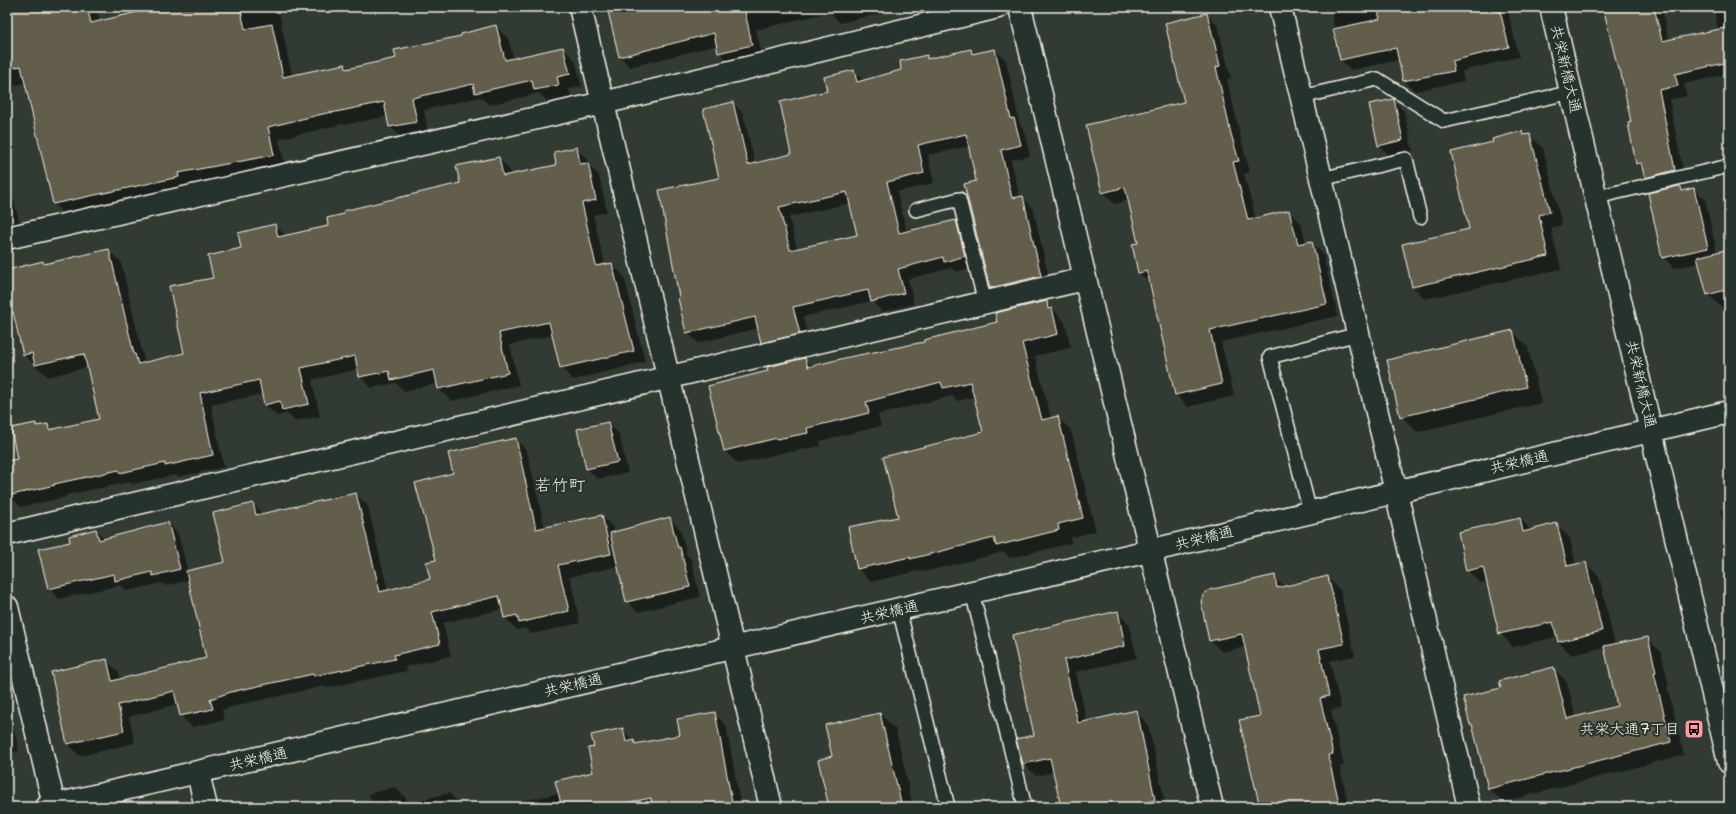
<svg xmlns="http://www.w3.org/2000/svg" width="1736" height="814" viewBox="0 0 1736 814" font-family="'Shantell Sans','Klee One',sans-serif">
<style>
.shadow{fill:#0007;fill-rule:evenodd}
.building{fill:#635d4b;stroke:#f4f1e8;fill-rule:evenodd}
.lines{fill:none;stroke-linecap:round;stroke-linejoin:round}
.service-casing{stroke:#f4f1e8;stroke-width:16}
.minor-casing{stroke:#f4f1e8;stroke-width:25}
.tertiary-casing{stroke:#f4f1e8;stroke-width:25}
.service{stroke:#26332d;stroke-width:13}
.minor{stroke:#26332d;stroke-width:22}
.tertiary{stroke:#26332d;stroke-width:22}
.labels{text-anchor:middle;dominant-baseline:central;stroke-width:4;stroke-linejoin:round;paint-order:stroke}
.street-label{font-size:15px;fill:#f4f1e8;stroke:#26332d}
.poi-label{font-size:15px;fill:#f4f1e8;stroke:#26332d;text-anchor:end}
.quarter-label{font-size:17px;fill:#f4f1e8;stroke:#26332d}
</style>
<rect width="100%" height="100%" fill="#323b33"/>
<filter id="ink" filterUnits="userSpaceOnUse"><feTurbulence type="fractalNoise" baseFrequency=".025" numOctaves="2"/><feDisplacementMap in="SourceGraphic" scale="8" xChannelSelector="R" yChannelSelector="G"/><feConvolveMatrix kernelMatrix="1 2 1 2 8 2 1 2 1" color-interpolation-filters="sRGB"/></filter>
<g filter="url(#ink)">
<!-- shadow -->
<path class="shadow" d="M7 7H96L100 22 165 7H278L292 76 344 65 349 69 397 59 496 26 508 39 514 59 563 48 575 60 582 86 569 89 571 97 548 102 539 93 489 105 481 97 424 110 428 134 402 139 390 126 388 116 345 125 343 124 279 139 286 167 66 216 54 204 26 83 7 87Z
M615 7H906L840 23 830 12 756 30 762 55 729 62 719 52 718 45 630 67 620 57Z
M909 7H946L916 14Z
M1315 7H1507L1519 57 1462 71 1464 81 1415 91 1404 81 1400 60 1351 70 1340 59 1331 11 1321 13Z
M1604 7H1661L1669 41 1718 30 1714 7H1729V74L1684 84 1687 96 1669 100 1685 180 1656 187 1646 177 1644 170 1637 163 1632 123 1621 72 1618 69Z
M1207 14 1218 26 1231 78 1227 79 1243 147 1250 172 1244 174 1256 219 1289 211 1301 223 1306 243 1311 242 1323 254 1338 316 1221 342 1234 396 1188 407 1176 395 1151 285 1139 273V244L1129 200 1114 204 1103 192 1185 103Z
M971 50 975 54 995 50 1006 60 1020 125 1024 130 1030 156 1011 160 1020 198 1022 197 1033 208 1051 287 1001 298 991 288 965 184 977 182 970 146 928 155 934 183 897 192 907 233 956 221 966 231 975 267 956 272 952 268 908 279 914 304 882 312 872 301 803 317 809 344 773 353 762 342 759 328 698 343 687 332 720 178 733 103 743 113 755 164 793 155 828 92 854 71 864 81 903 71 926 56 929 59ZM851 203 858 236 797 249 789 217Z
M1393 100 1404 111 1413 151 1389 156 1379 145Z
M1522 132 1525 136 1530 135 1543 148 1562 225 1551 228 1561 269 1425 299 1412 286 1470 230 1495 143Z
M576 148 588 160 589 166 599 175 607 212 593 215 605 265 612 264 624 276 645 362 573 380 561 368 553 335 510 345 519 385 451 401 439 389 438 383 404 391 396 383 372 388 360 377 359 369 312 380 320 416 295 421 287 414 277 416 265 405 263 394 211 405 224 467 178 477 176 475 132 484 130 482 66 495V497L21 507 9 495 7 485V462L18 459 35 424 38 427 48 425 52 430 100 420 88 367 48 377 24 355 17 325 7 327V270L43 262 46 265 109 251 121 262 145 364 185 354 214 278 242 249 275 225 286 236 330 226 461 184 498 158 510 170 511 175 558 166Z
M7 176 21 228 7 231Z
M1681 188 1684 191 1694 189 1705 199 1717 253 1729 250V306L1722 308 1708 294 1700 263 1674 268 1663 257Z
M1046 302 1065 322 1071 348 1035 356 1051 419 1057 417 1071 430 1096 531 1070 538 1072 543 1010 558 1004 552 924 572 923 570 871 582 858 569 899 518 984 433 975 397 957 401 952 396 878 415 881 426 820 441 821 446 791 452 790 451 738 464 725 451 770 372 805 359 813 367 926 343 998 322Z
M1513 332 1528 347 1541 403 1417 432 1401 416Z
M608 423 619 434 628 473 597 479 587 468Z
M515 439 527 451 545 528 602 516 614 528 615 533 670 519 680 529 687 555 691 559 700 597 638 612 627 601 619 566 570 577 580 623 532 634 525 628 517 630 505 618 503 609 443 623 451 656 406 667 407 671 326 688 325 686 243 704 222 710 224 720 192 727 180 715 178 704 129 717 135 743 80 756 68 744 52 673 107 661 119 672 120 680 208 659 189 580 165 586 162 583 127 591 121 585 59 599 49 589 72 542 96 530 105 539 168 523 178 534 188 572 226 563 253 504 263 515 356 494 368 506 388 591 431 579 437 561 454 474Z
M1726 485H1729V497Z
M1729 508V545L1720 510Z
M1520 519 1532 531 1556 525 1570 538 1576 565 1585 563 1599 576 1615 645 1647 638 1661 652 1669 686H1667L1684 755 1503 802 1489 789 1474 727 1471 724 1502 689 1553 668 1567 682 1576 717 1618 707 1606 647 1572 655 1558 642 1557 637 1513 647 1500 633 1488 582 1480 583 1467 570Z
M1274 577 1285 587 1328 578 1340 590 1355 656 1330 661 1341 708 1331 710 1344 766 1340 767 1349 807H1261L1262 716 1246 647 1222 652 1210 640Z
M1117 612 1129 624 1137 658 1076 672 1087 722 1136 712 1148 724 1166 807H1062L1054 772 1036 776 1024 764 1018 740 1036 736 1013 636Z
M7 697 19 751 7 754Z
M715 714 726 725 741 807H503L502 806 559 793 594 773 595 748 622 729 637 744 681 736Z
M880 714 896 730 913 807H830L833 757Z
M395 787 406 798 407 803 449 793 460 804 461 807H373L369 794Z"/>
<!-- building -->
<path class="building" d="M7 7H87L91 23 146 10V12L169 7H240L245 29 272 24 283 77 345 64 346 69 396 58 394 50 461 36V34L496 25 505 60 563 47 570 74 557 77 559 85 534 90 532 80 475 93 473 84 412 98 417 122 389 127 384 102 331 113V112L268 127 274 155 178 173 179 177 53 204 21 66 12 68 7 45Z
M607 7H744L752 45 718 53 714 33 619 57Z
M1377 7H1499L1509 47 1452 61 1454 71 1403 81 1396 48 1340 60 1333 29 1380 19Z
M1603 7H1654L1662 41 1729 27V62L1675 74 1678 86 1659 90 1675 170 1645 178 1641 163 1636 164 1628 123 1631 122 1620 69H1618Z
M1207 13 1220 66 1216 67 1231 134 1239 161 1233 162 1248 220 1289 210 1298 244 1312 241 1327 304 1210 330 1222 384 1175 395 1147 271 1138 273 1132 244 1138 243 1125 187 1102 193 1086 125 1184 102 1165 23Z
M971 49 972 54 995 49 1011 119 1014 118 1021 145 1001 150 1012 198 1023 196 1041 276 990 288 964 184 976 181 966 134 918 145 924 173 887 182 899 233 956 220 965 256 944 262 943 257 898 269 904 293 871 302 868 290 793 307 800 334 761 343 755 317 686 333 678 298 679 297 659 190 719 178 703 109 733 102 748 165 791 154 780 102 827 91 824 77 854 70 857 82 901 70 900 61 927 55V59ZM847 192 857 235 790 250 779 207Z
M1394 99 1403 140 1378 146 1369 104Z
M1522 131 1523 135 1530 134 1550 212 1539 215 1548 256 1412 287 1402 244 1469 229 1451 152 1493 142 1492 139Z
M577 147 580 164 588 163 596 200 582 203 596 266 612 263 634 351 560 368 549 322 499 333 508 373 438 389 434 370 391 380 389 371 359 377 355 356 301 368 309 404 282 410 280 401 264 405 259 380 200 393 213 455 165 466V463L120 473 119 470 54 484 55 485 7 496V461L17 459 11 428 36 423V426L48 424 49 430 99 419 84 354 35 365 32 353 23 355 13 312 7 313V270L43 261 44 264 109 249 134 354H135L138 364 184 353 169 286 213 278 208 256 241 248 238 233 275 224 278 237 328 226 327 218 344 214 343 211 460 183 456 166 499 157 503 176 556 165 554 152Z
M1679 186 1681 187 1682 191 1694 188 1708 248 1662 258 1648 193Z
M1729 249V289L1707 295 1697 257Z
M1047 301 1048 309 1052 308 1058 334 1022 343 1042 420 1058 416 1083 518 1058 524 1059 530 996 546 994 538 910 559V557L857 569 848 527 898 517 883 457 983 432 970 382 943 388 941 382 866 402 869 413 807 428 808 433 777 439V438L724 451 708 386 768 371 767 367 805 358 808 367 849 357 924 342V340L997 322 995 313Z
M1513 330 1526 387 1400 417 1387 360Z
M608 422 618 462 586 469 577 429Z
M516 438 536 529 602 515 611 554 558 565 569 611 519 623 517 615 504 618 499 596 432 612 440 644 394 655 395 659 314 676 313 674 231 692 210 699 213 709 180 716 174 691 118 705 124 731 67 744 51 672 107 659 112 681 206 658 186 571 225 562 213 513 253 503 256 515 356 493 380 592 430 579 426 562 436 560 415 483 453 473 448 453Z
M670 517 678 548 680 547 690 587 626 602 610 533Z
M1520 518 1523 532 1557 523 1567 566 1586 562 1602 631 1558 642 1553 622 1499 634 1483 567 1466 571 1458 532Z
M168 522 180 569 153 576 152 572 115 581 114 574 48 589 38 549 70 542 69 536 96 529 99 540Z
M1275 575 1277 588 1328 576 1344 644 1319 649 1329 696 1320 698 1333 754 1328 755 1340 807H1260L1239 720 1260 716 1242 634 1209 641 1201 602 1203 595 1209 590Z
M1118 611 1125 646 1064 660 1078 723 1137 710 1155 800 1140 804 1141 807H1061L1050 758 1023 764 1016 739 1034 735 1012 635Z
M1648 637 1656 672 1654 673 1671 742 1488 789 1472 724 1470 725 1463 697 1501 688 1499 681 1554 667 1567 719 1617 706 1604 646Z
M715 712 733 807H652L651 798 606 807H562L555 781 593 772 588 748 594 747 591 735 623 728 626 742 634 740 635 744 680 735 677 719Z
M880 713 902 807H829L818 760 832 756 825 725Z"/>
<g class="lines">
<!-- service casing -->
<g class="service-casing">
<path id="service" d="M1302 97 1377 79 1444 121 1572 92
M1321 179 1406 159 1420 217
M1597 197 1729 166
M916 210 959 199 985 303
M1310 512 1270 357 1358 334
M972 592 1025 807
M899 609 948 807"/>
</g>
<!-- minor casing -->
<g class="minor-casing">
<path id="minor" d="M580 7 771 807
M1020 7 1212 807
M1280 7 1396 492 1469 807
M7 238 603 103 998 7
M7 534 1084 279
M7 607 54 805
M198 773 206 807"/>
</g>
<!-- tertiary casing -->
<g class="tertiary-casing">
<path id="tertiary" d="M1551 7 1729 762
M47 807 1149 551 1729 412"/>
</g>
<!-- service -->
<use href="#service" class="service"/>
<!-- minor -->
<use href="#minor" class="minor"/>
<!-- tertiary -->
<use href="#tertiary" class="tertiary"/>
</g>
</g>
<!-- icons -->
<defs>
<g id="bus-square" transform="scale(1)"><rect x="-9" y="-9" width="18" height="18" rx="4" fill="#ff9aa2" stroke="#26332d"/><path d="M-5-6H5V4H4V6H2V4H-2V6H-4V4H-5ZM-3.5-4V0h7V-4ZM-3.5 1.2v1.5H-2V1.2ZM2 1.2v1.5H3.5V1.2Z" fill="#111"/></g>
</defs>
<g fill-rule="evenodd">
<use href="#bus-square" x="1694" y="729"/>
</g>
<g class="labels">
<!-- street labels -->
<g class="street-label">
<text transform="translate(1566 69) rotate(77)">共栄新橋大通</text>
<text transform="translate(1641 384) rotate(77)">共栄新橋大通</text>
<text transform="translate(1519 462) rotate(-13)">共栄橋通</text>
<text transform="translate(1204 538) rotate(-14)">共栄橋通</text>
<text transform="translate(889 612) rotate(-13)">共栄橋通</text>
<text transform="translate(573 685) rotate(-13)">共栄橋通</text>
<text transform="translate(258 759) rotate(-13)">共栄橋通</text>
</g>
<!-- poi labels -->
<g class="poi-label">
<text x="1680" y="729">共栄大通7丁目</text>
</g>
<!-- quarter labels -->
<g class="quarter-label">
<text x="560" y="485">若竹町</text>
</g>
</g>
<!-- margin -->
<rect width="1736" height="814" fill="none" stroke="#26332d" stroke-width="24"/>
<rect x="12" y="12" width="1712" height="790" fill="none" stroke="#f4f1e8" stroke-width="1.5" filter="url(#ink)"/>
</svg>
